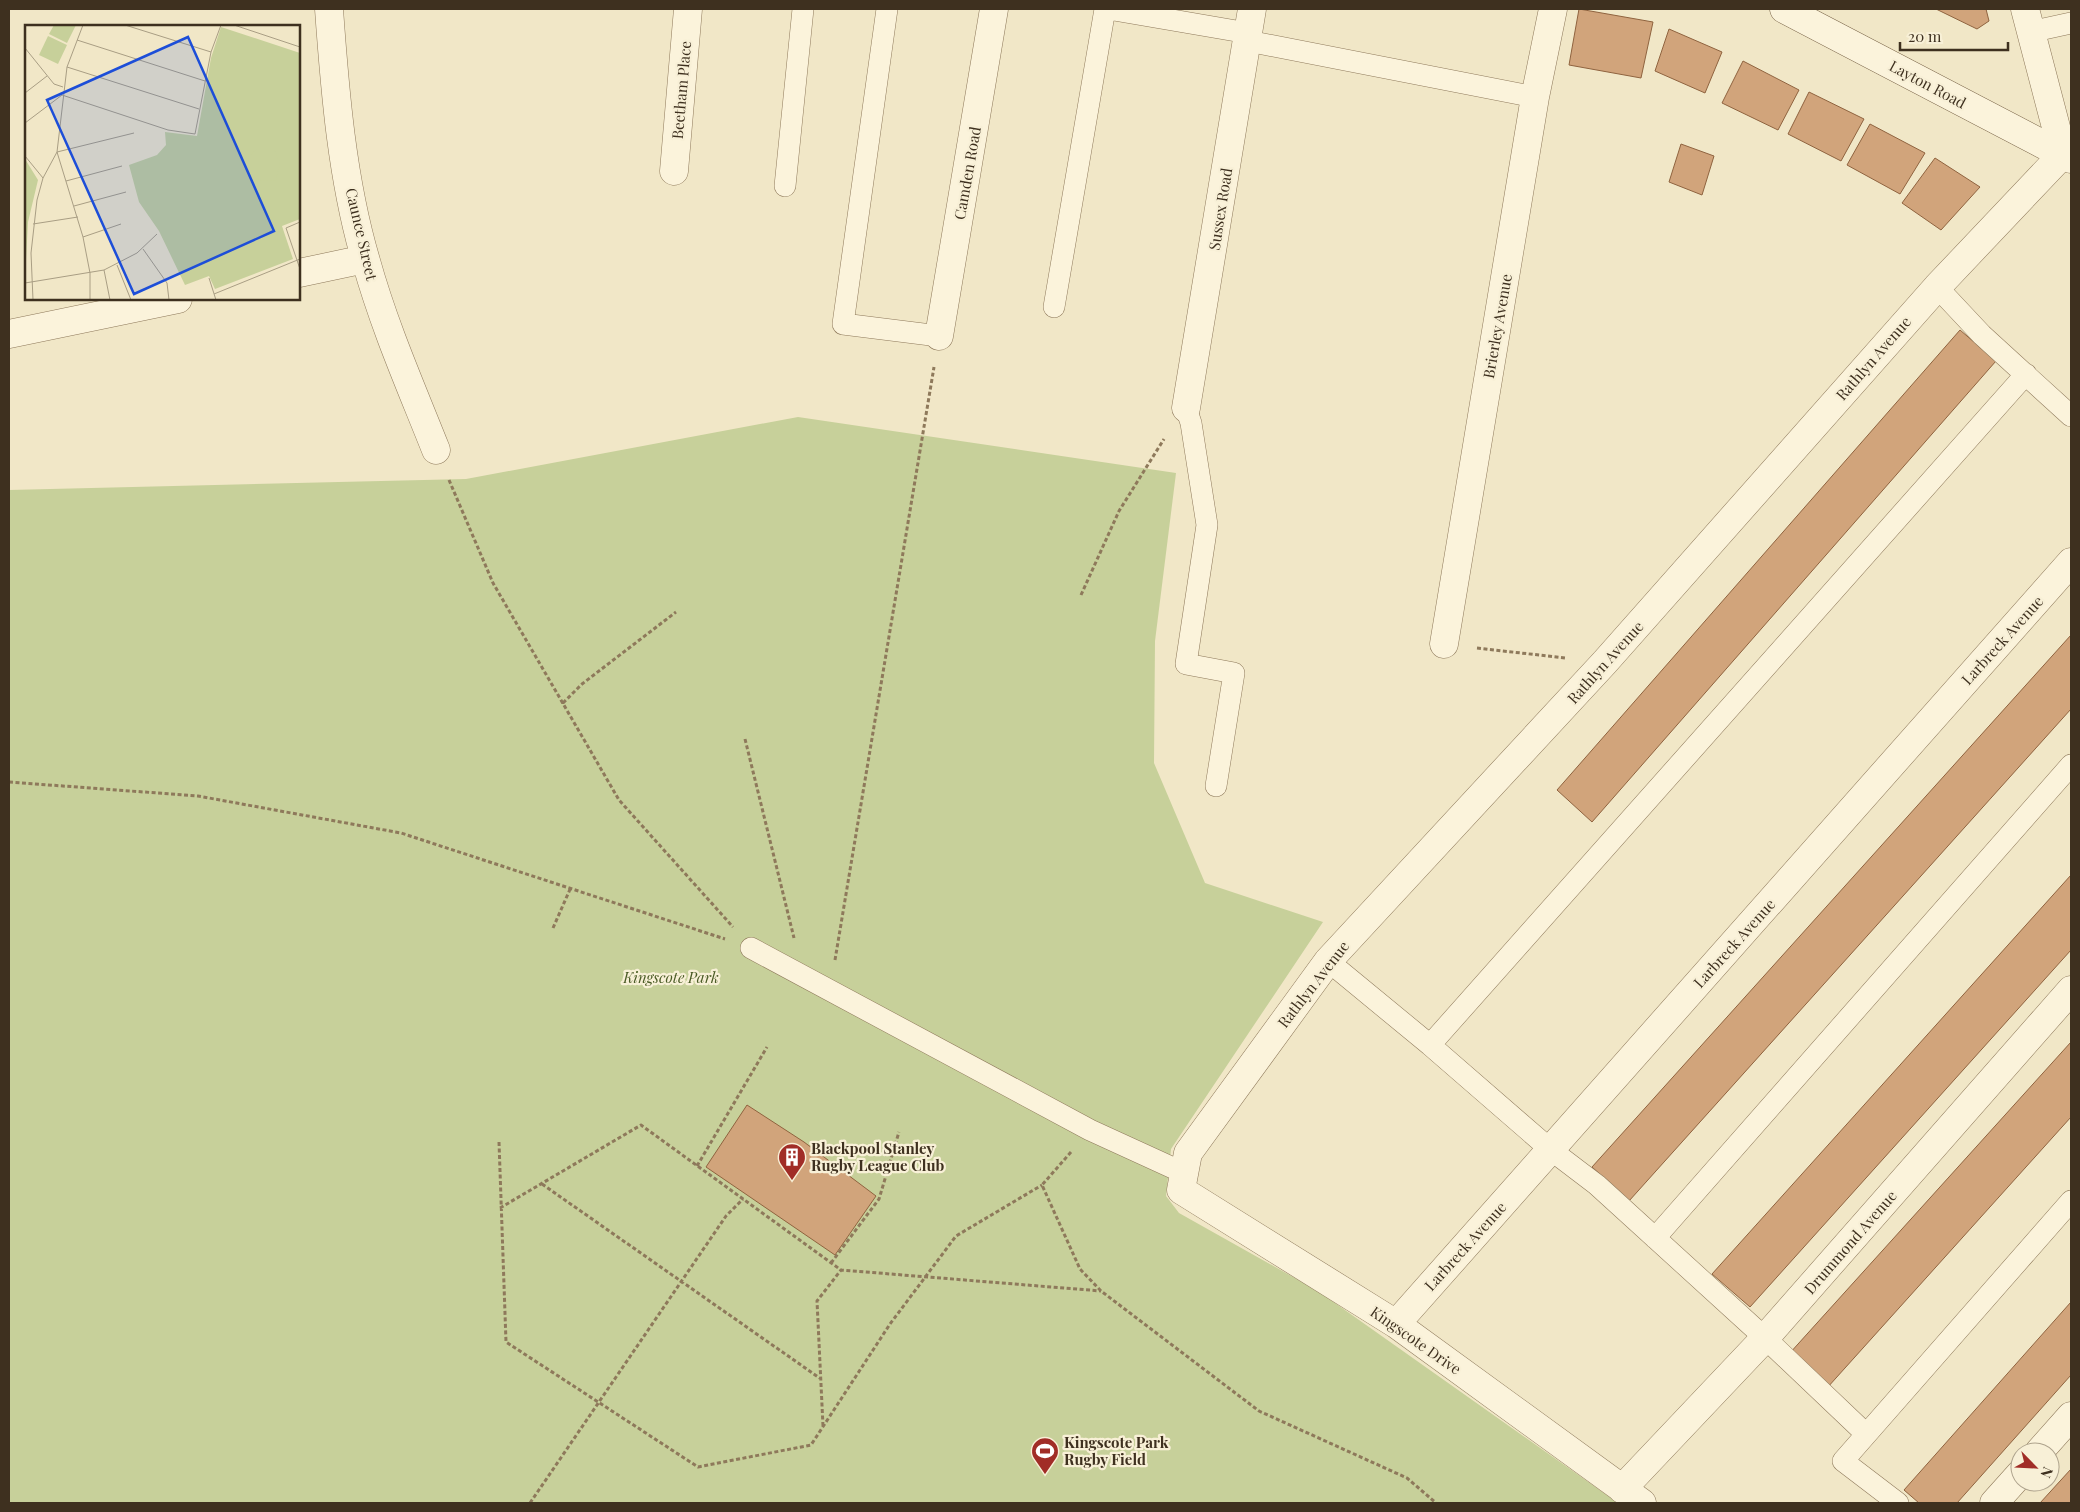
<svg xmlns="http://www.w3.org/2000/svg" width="2080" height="1512" viewBox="0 0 2080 1512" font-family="'Playfair Display',serif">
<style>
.green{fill:#c7d09a}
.building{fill:#d1a47b;stroke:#8f633f}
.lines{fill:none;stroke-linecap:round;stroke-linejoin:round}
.lane-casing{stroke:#8e795b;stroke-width:22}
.street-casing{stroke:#8e795b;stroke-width:29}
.secondary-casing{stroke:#705a3e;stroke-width:29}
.path{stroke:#8e795b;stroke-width:3;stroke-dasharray:4 2.5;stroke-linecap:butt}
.lane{stroke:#fbf3db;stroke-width:21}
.street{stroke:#fbf3db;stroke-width:28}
.secondary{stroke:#fbf3db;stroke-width:28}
.labels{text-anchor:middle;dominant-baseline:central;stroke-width:4.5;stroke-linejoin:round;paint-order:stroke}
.street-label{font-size:15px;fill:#3e301f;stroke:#f8f0d7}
.park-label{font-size:15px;font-style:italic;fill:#4a5b25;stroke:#f8f0d7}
.poi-label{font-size:15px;font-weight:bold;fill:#3e301f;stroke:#f8f0d7;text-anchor:start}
.inset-road{fill:none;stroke:#a99e84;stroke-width:1}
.view{fill:#1d4ed8;fill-opacity:0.15;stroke:#1d4ed8;stroke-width:2.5}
.inset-edge{fill:none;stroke:#3e301f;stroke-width:2.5}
</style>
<rect width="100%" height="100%" fill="#f1e7c7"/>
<!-- green -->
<path class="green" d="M798 417 1176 473 1155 641 1154 763 1205 883 1323 922 1171 1149 1166 1196 1179 1213 1318 1291 1618 1503H9V490L466 479Z"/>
<!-- building -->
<path class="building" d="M1579 9 1653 22 1641 78 1569 65Z
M1936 9H1986L1989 21 1977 29Z
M1669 29 1722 52 1705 93 1655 71Z
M1743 61 1799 90 1778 130 1722 103Z
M1809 92 1864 119 1841 161 1788 134Z
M1870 124 1925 153 1900 194 1847 165Z
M1681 144 1714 156 1702 195 1669 182Z
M1935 158 1980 187 1941 230 1902 203Z
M1960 330 1996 361 1592 822 1557 790Z
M2071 635V709L1629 1201 1592 1167Z
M2071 875V950L1750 1307 1712 1274Z
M2071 1042V1117L1827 1388 1789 1354Z
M747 1105 804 1142 876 1196 835 1255 706 1167Z
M2071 1302V1375L1957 1503H1919L1904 1490Z
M2071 1469V1503H2040Z"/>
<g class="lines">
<!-- lane casing -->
<g class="lane-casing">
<path id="lane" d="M887 9 843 324 939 336
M1108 9 1248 33
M2030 32 2071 23
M1248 41 1535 97
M785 186 803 9
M1937 287 1982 335 2071 416
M1054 307 1105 9
M1186 408 1191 423 1207 525 1186 664 1234 673 1216 786
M751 948 1090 1130 1184 1173
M1328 961 1430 1045 1551 1150 1597 1185 1765 1338 1866 1434
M1430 1045 2026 374
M1655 1238 2071 765
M1898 1503 1843 1461 2071 1201"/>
</g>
<!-- street casing -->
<g class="street-casing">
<path id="street" d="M329 9C335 92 342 180 366 261 384 326 411 387 436 450
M674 171 688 9
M299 273 365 259
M9 334 178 299
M939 336 994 9
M1186 408 1252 9
M1444 644 1535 97 1553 9
M1396 1324 2071 562
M2039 1452 2071 1416
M1622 1489 1765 1338 2071 990
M1642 1503 1396 1324 1181 1190 1188 1153 1328 961 1605 662 1937 287 2063 154 2025 9
M1994 1503 2020 1474"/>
</g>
<!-- secondary casing -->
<g class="secondary-casing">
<path id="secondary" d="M1784 9 2071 159"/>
</g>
<!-- path -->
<path class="path" d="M449 480 493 583 619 800 733 927
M1081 595 1119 511 1164 439
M1477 648 1565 658
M563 703 582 684 676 612
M745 739 794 938
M9 782 198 796 401 833 725 939
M553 928 571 887
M835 960 934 367
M499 1142 506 1342 698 1467 811 1445 890 1324 956 1236 1042 1185
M1071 1152 1042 1185 1080 1269 1101 1291 1259 1411 1407 1478 1436 1503
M697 1166 767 1047
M542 1184 821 1379
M500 1208 641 1125 841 1270 1101 1291
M831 1263 879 1199 899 1132
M823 1426 817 1301 841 1270
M530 1503 726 1216 743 1199"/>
<!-- lane -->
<use href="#lane" class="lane"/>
<!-- street -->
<use href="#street" class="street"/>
<!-- secondary -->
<use href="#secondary" class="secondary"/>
</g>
<!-- icons -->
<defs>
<g id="building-pin" transform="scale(1.4375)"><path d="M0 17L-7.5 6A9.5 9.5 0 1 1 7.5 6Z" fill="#a12d27" stroke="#f8f0d7"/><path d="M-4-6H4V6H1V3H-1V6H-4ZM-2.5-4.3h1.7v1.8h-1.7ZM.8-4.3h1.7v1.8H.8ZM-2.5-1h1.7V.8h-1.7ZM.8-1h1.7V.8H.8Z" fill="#fff"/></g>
<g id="stadium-pin" transform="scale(1.4375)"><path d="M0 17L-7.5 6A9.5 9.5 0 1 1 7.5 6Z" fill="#a12d27" stroke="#f8f0d7"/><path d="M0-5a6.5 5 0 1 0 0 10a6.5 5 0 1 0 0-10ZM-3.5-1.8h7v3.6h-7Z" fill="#fff"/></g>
</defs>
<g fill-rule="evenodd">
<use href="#building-pin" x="792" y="1157"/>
<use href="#stadium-pin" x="1045" y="1451"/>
</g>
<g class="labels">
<!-- street labels -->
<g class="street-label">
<text transform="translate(1928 84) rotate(28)">Layton Road</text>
<text transform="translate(681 90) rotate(-85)">Beetham Place</text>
<text transform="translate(967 173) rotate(-80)">Camden Road</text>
<text transform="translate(1220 209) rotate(-81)">Sussex Road</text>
<text transform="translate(362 234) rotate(77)">Caunce Street</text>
<text transform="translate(1497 326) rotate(-80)">Brierley Avenue</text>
<text transform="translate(1873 358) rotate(-49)">Rathlyn Avenue</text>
<text transform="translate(2002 640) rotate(-48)">Larbreck Avenue</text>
<text transform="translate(1605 662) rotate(-48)">Rathlyn Avenue</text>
<text transform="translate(1734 943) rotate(-48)">Larbreck Avenue</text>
<text transform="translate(1313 984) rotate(-52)">Rathlyn Avenue</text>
<text transform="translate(1850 1242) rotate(-49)">Drummond Avenue</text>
<text transform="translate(1465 1246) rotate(-48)">Larbreck Avenue</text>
<text transform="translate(1416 1340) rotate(35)">Kingscote Drive</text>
</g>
<!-- park labels -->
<g class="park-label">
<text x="671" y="977">Kingscote Park</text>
</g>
<!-- poi labels -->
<g class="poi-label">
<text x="811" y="1148">Blackpool Stanley<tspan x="811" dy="17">Rugby League Club</tspan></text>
<text x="1064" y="1442">Kingscote Park<tspan x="1064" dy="17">Rugby Field</tspan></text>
</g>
</g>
<!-- overview -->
<g transform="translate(25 25)">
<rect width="275" height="275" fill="#f1e7c7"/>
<path d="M29 0H51L42 18 24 9ZM196 2 275 28V194L257 201 268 234 190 264 184 251 160 260 134 206 114 177 104 140 132 130 141 120 140 107 172 111 186 33ZM23 11 42 20 33 39 14 30ZM0 134 13 155 3 197 0 254Z" fill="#c7d09a"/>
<path d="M232 124H249L255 138 251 155 237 156 223 148 224 131Z" fill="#c7d09a"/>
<path class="inset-road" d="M100 0 186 27M209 0 275 22M52 15 180 56M0 23 29 59 38 62M42 42 174 84M0 68 22 51M0 98 37 70 143 105 170 109 186 27 196 0M32 127 58 212 65 248V275M32 127 109 108M0 131 18 153M41 156 97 141M49 181 101 167M275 197 261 203 275 244M8 199 53 192M58 212 96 199M118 224 142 258 144 275M92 240 106 275M79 245 85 275M184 253 191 275M0 258 79 245 112 228 132 209M189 269 275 234M8 275 6 228 12 175 18 153 32 127 42 42 58 0"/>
<path class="view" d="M163 12 249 206 109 269 22 75Z"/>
<rect width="275" height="275" class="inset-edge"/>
</g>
<!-- border -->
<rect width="2080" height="1512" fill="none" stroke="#3e301f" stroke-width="20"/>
<!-- north arrow -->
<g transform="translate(2035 1467) rotate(114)"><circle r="24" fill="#f8f0d7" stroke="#aea38d"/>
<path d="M0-4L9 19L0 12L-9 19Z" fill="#a12d27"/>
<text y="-8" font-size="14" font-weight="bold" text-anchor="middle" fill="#3e301f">N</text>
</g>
<!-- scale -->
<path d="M1900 42v8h108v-8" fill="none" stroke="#3e301f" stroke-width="2.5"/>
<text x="1908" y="42" font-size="15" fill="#3e301f" stroke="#f8f0d7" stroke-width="4" paint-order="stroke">20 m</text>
</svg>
